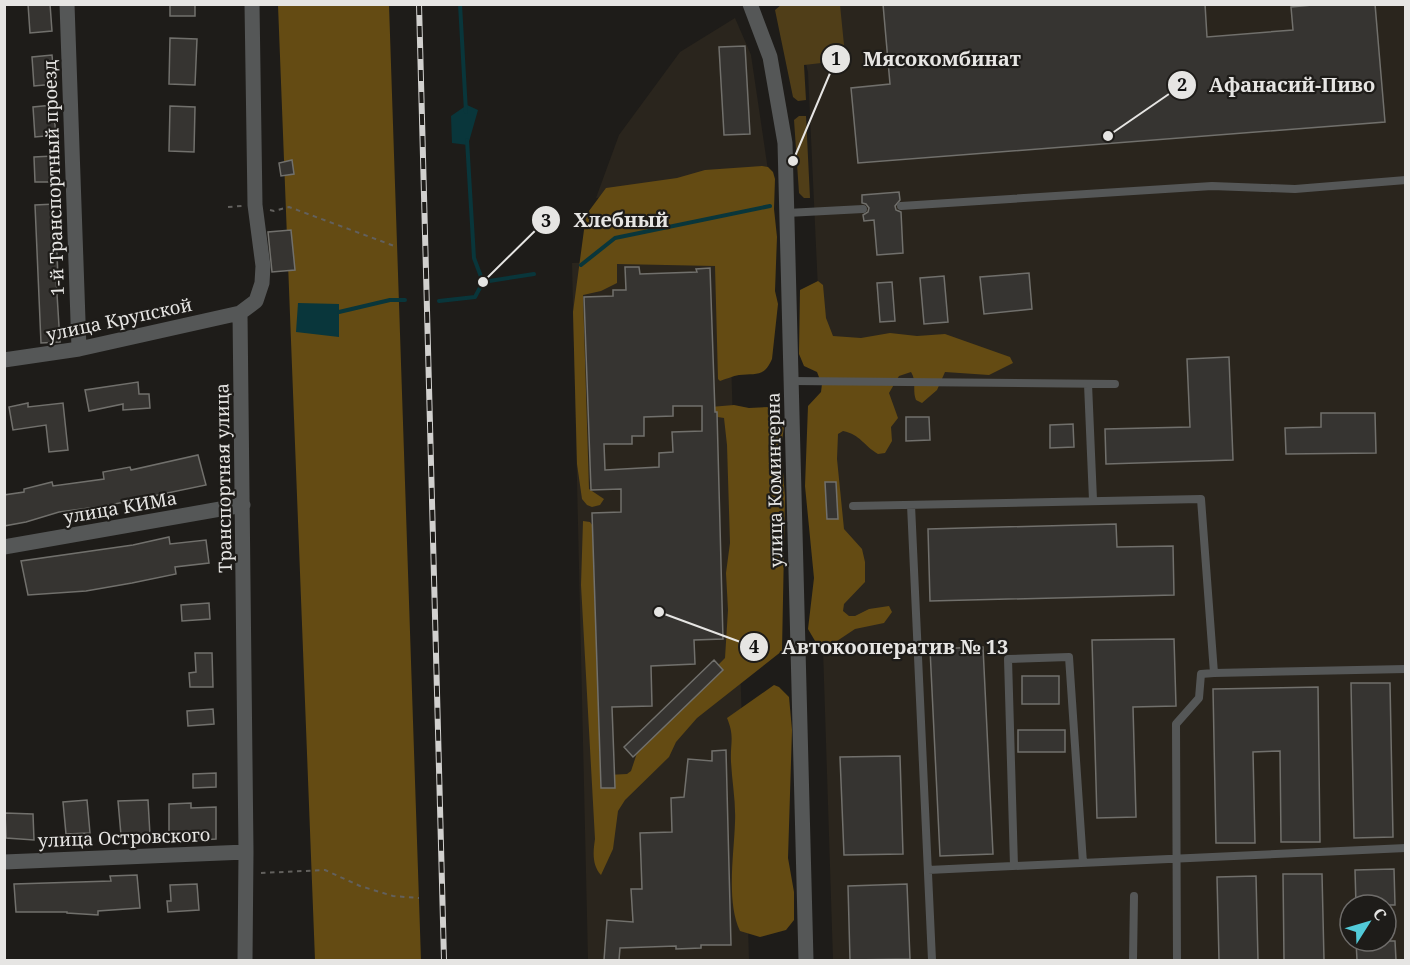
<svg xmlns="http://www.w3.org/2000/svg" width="1410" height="965" viewBox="0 0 1410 965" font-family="'Noto Serif',serif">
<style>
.built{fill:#2a251d;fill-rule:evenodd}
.green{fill:#503e18}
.forest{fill:#644b13}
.water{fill:#09363b}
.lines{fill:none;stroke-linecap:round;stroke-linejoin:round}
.stream{stroke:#09363b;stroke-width:4}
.building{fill:#363431;stroke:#71706c;stroke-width:1.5;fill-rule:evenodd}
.path{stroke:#62605d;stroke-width:2;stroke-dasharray:4.5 4.5;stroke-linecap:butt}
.lane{stroke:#555757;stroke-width:8}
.street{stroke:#555757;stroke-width:15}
.rail-casing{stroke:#d1d0ce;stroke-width:6}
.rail{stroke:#1e1c19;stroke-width:4;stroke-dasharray:11;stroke-linecap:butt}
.labels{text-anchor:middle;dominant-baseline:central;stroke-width:4.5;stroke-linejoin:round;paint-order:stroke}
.street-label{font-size:18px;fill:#e6e5e3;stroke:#1e1c19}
.leader{fill:none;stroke:#e6e5e3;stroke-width:2}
.callout-dot{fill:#e6e5e3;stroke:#1e1c19;stroke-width:2}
.mark-label{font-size:18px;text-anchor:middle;font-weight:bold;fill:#111}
.callout-label{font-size:20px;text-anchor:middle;font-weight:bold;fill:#e6e5e3;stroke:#1e1c19;stroke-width:4.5;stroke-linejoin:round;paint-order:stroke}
</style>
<rect width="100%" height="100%" fill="#1e1c19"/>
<!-- built -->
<path class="built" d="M792 5H1405V960H833L823 649 821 355 808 72ZM1350 905H1386V941H1350Z
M735 18 751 55 769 177 596 198 619 135 680 52Z
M728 258 749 960H588L572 263Z"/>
<!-- green -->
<path class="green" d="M781 5H840L845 55 839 61 804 65 806 100 798 101 793 97 775 10Z
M799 116H806L810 198H804L799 193 794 120Z"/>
<!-- forest -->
<path class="forest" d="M278 5H389L421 960H315Z
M762 166 768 167 773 172 775 179 774 209 777 237 775 291 778 304 772 359C764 378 755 373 739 375 733 376 726 379 720 381L718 379 715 266 617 264V283L601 291 583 295 589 489 604 499 600 505 592 507 587 505 582 499 577 464 573 312 586 215 606 188 677 178 705 170Z
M818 281 823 285 826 318 833 336 861 338 890 333 917 336 945 334 1010 357 1013 363 989 375 945 372 937 390 922 403 916 400C912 390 917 381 911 372L899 376 889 393 898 418 891 427 892 441 885 453 878 454C863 445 861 435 843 431L838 434 837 459 844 529 862 549 865 562V582L844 604 843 611 849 616H855L869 609 889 606 892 612 884 623 855 629 831 645 818 646 808 629 814 578 805 486 808 406 821 392 822 385 817 372 804 366 799 354 800 290Z
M734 405 749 408 769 407 779 415 784 427 781 447 785 497 782 651 697 718 676 742 669 757 625 800 618 811 613 849 601 875C592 865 593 852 595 839L581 585 583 521 590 522 596 530 607 775 627 774 631 771 640 744 725 658 728 610 726 573 730 543 727 445 724 418 711 416 710 407Z
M774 685 779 687 789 697 792 730 788 858 794 892V920L786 930 760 937 740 931C726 901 734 855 735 822 736 802 732 782 731 762 730 743 735 737 727 718Z"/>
<!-- water -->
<path class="water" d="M467 105 478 110 468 145 452 143 451 116Z
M298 303 339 304V337L296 332Z"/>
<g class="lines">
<!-- stream -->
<path class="stream" d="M460 4 466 112
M467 140 474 258 483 282
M581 265 615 238 770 206
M439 301 475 297 483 282 534 274
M339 312 390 300H405"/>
</g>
<!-- building -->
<path class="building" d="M28 4H50L52 31 30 33Z
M170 4H195V16H170Z
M883 4H1205L1207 37 1293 30 1291 7 1323 4H1375L1385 122 858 163 851 88 890 84Z
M170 38 197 39 195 85 169 84Z
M745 46 750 134 724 135 719 47Z
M52 55 55 84 34 86 32 57Z
M53 105 56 135 35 137 33 107Z
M170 106 195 107 194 152 169 151Z
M53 156 54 182H35L34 157Z
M292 160 294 174 281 176 279 163Z
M899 192 900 200 895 206 896 210 901 212 903 253 877 255 874 220 864 221 863 215 868 212 869 208 866 204 862 203V195Z
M55 204 58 278H56L60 342 41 343 35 205Z
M291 230 295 270 272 272 268 232Z
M625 267H639L640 274 697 272 696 269 710 268 715 412H717L723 639 694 640 695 664 651 666 652 706 612 707 615 788H601L592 513 621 512V489L591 490 584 297 613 296V290H626ZM673 406H702V431L672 432 673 452 659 453V467L605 470 604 444H632V436H644V417L673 416Z
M1029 273 1032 309 984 314 980 277Z
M944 276 948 322 924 324 920 278Z
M892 282 895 321 880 322 877 283Z
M1229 357 1233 460 1106 464 1105 429 1190 427 1187 359Z
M138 382 139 394H149L150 408 123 410V404L89 411 85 390Z
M28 403V407L63 403 68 450 49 452 46 425 13 430 9 407Z
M1321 413H1375L1376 453 1286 454 1285 428 1321 427Z
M906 417H929L930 440 906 441Z
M1073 424 1074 447 1050 448V425Z
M198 455 206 485 105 506 59 512 26 522 4 526V495L24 492V489L52 482 53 486 104 479 103 472 130 467 131 470Z
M825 482H836L838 519H827Z
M1116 524 1117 547 1173 546 1174 595 930 601 928 529Z
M169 537 170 544 206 540 209 563 175 567 176 574 132 583 86 591 28 595 21 561 133 545Z
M209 603 210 619 182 621 181 605Z
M1174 639 1176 706 1133 707 1136 817 1097 818 1092 640Z
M983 647 993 854 940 856 930 649Z
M195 653H212L213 687H190L189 673 196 672Z
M714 660 723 670 633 757 624 747Z
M1022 676H1059V704H1022Z
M1351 683H1390L1393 837 1354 838Z
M1318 687 1320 842H1281L1280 751 1253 752 1255 843H1216L1213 689Z
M213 709 214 724 188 726 187 711Z
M1018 730H1065V752H1018Z
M726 750 731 945H701V948L676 949V946L620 948 619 960H604L607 920 633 922 631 889H642L640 833 672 832 671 798 684 797 688 759 712 761V751Z
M900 756 903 854 844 855 840 757Z
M216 773V787L193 788V774Z
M87 800 90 833 66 834 63 802Z
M148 800 150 835H121L118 801Z
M191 803V808L216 807V839L199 840V833L169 834V804Z
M5 813 33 814 34 840 6 838Z
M1394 869 1395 905H1356L1355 870Z
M1283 874H1322L1324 960H1284Z
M137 875 140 908 98 911V915L67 913V912H16L14 884 111 881 110 876Z
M1256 876 1258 960H1219L1217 877Z
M197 884 199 910 168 912 167 901H171L170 885Z
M907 884 910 959 850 960 848 886Z
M1356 941H1395L1396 960H1357Z"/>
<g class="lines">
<!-- path -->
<path class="path" d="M228 207 242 206
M270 210 274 211 289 207 397 247
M261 873 325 870 360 886 393 896 419 898"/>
<!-- lane -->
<path class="lane" d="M901 206 1212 186 1295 189 1406 180
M787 213 863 209
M792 381 1115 384
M1088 384 1093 500
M911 505 932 960
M853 506 1201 499 1214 673 1406 669
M1014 866 1008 659 1069 657 1083 863
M928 870 1406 848
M1133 960 1134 896
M1177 960 1176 724 1199 698 1201 674 1214 673"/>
<!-- street -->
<path class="street" d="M67 4 79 349
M750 4 770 57 785 143 806 960
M4 360 79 349 240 313
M4 547 243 505
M4 862 246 852
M245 960 246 852 240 313 256 301 262 283 263 266 255 205 252 4"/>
<!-- rail casing -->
<g class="rail-casing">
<path id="rail" d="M419 4 444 960"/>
</g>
<!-- rail -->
<use href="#rail" class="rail"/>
</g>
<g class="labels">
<!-- street labels -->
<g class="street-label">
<text transform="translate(53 178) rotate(-92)">1-й Транспортный проезд</text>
<text transform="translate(119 319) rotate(-12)">улица Крупской</text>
<text transform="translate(223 478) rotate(-91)">Транспортная улица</text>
<text transform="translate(774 480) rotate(-91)">улица Коминтерна</text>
<text transform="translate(120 507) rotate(-10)">улица КИМа</text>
<text transform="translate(124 837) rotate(-2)">улица Островского</text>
</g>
</g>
<!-- callouts -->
<path class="leader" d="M793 161L836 59M1108 136L1182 85M483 282L546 220M659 612L754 647"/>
<g class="callout-dot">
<circle cx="793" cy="161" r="6"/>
<circle cx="1108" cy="136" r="6"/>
<circle cx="483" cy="282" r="6"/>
<circle cx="659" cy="612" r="6"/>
<circle cx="836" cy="59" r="15"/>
<circle cx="1182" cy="85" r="15"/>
<circle cx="546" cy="220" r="15"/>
<circle cx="754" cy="647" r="15"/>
</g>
<g class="mark-label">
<text x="836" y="65">1</text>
<text x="1182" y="91">2</text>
<text x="546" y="227">3</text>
<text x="754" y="653">4</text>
</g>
<g class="callout-label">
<text x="942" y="66">Мясокомбинат</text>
<text x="1292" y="92">Афанасий-Пиво</text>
<text x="621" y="227">Хлебный</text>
<text x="895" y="654">Автокооператив № 13</text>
</g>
<!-- border -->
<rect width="1410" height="965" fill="none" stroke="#e6e5e3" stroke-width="12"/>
<!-- north arrow -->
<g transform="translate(1368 923) rotate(53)"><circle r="28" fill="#1e1c19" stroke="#6e6c6a" stroke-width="1.5"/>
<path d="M0-4.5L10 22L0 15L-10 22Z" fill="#52cbd9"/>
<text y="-9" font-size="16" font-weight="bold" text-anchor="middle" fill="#e6e5e3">С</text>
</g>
</svg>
